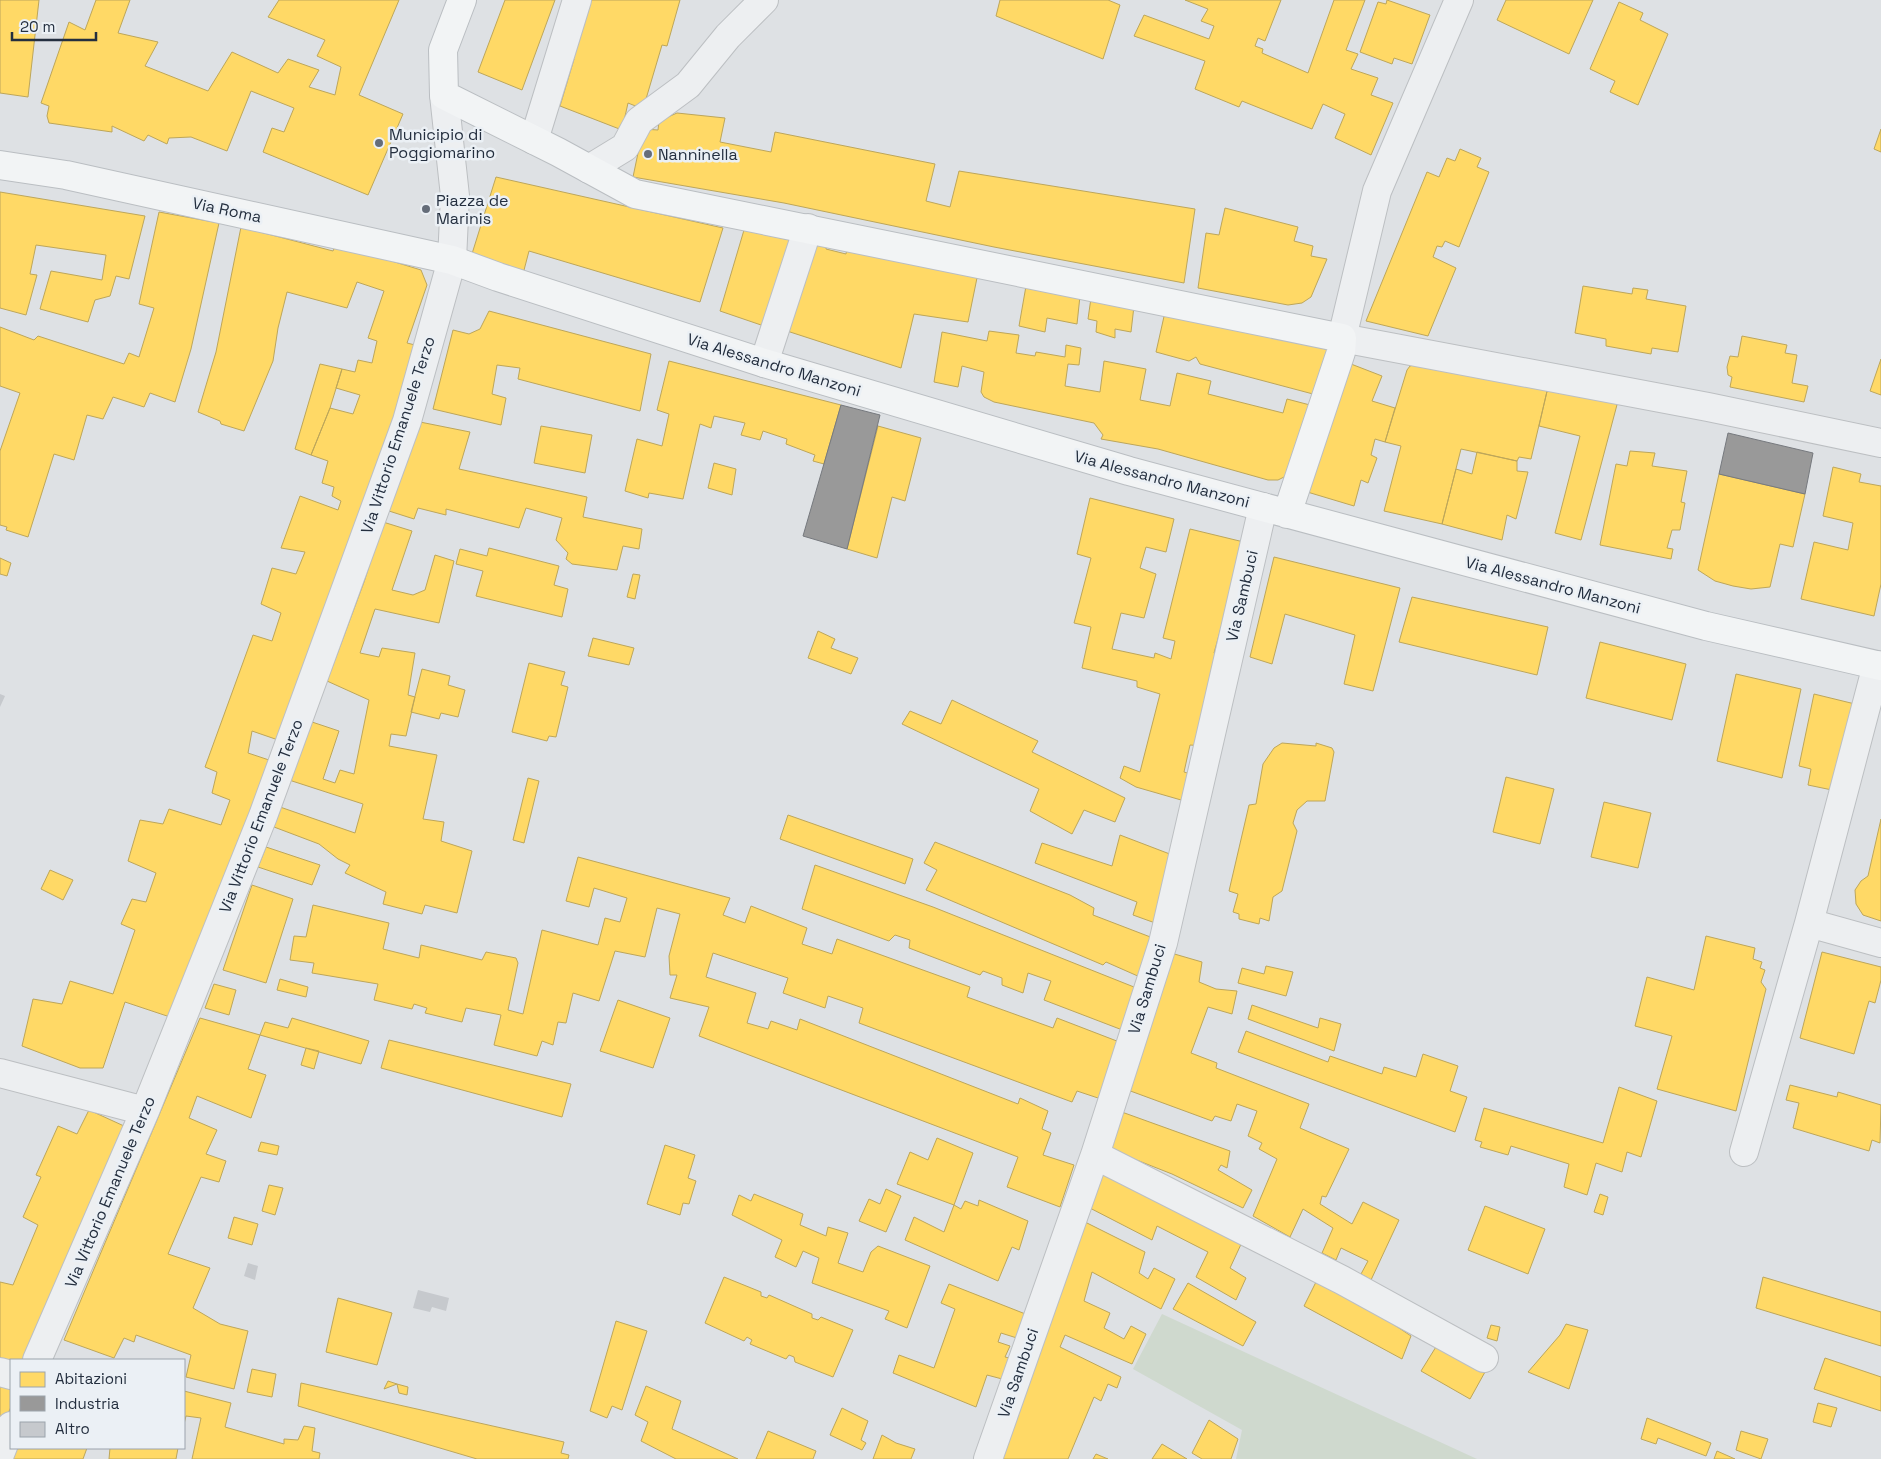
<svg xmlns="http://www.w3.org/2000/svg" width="1881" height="1459" viewBox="0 0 1881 1459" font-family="'Space Grotesk',sans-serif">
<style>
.green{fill:#cfd9ce}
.homes{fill:#ffd966;stroke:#bda65a}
.industry{fill:#999;stroke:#76797e}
.building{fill:#c6c9cd}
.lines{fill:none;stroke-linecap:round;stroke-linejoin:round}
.minor-casing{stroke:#bcbfc2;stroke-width:30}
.major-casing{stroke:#babec2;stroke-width:30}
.minor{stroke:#edeff1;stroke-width:28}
.major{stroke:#f2f4f5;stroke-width:28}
.poi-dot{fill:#656d79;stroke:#ebf0f5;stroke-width:2}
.labels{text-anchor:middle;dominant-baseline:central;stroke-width:5;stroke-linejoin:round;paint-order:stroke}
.poi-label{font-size:16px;fill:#242f3f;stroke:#ebf0f5;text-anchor:start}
.street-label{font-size:16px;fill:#242f3f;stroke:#ebf0f5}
</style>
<rect width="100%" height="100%" fill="#dee1e4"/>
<!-- green -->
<path class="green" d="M1162 1314 1477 1459H1236L1242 1430 1133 1369Z"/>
<!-- homes -->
<path class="homes" d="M0 0H39L28 97 0 93Z
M96 0H130L118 33 158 42 145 66 208 91 232 52 278 73 288 59 319 70 309 87 335 95 341 67 317 56 325 40 268 17 279 0H399L359 95 403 114 368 195 263 152 272 128 284 132 294 108 251 91 227 151 191 137 169 138 167 144 148 135 144 141 112 126V132L49 123 47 116 49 106 41 103 69 22 85 30Z
M505 0H555L522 90 478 72Z
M588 0H680L667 46 662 45 643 109 628 103 622 130 560 106 574 59 569 58Z
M1000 0H1108L1120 5 1103 59 996 16Z
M1185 0H1281L1265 41 1258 38 1255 46 1263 49 1262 53 1308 73 1334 0H1365L1346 50 1358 54 1351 69 1378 78 1371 95 1393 103 1371 155 1335 138 1345 114 1323 104 1312 129 1242 101 1239 107 1195 89 1205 61 1134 36 1144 15 1209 39 1214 26 1201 21 1208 9Z
M1387 0 1430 15 1412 64 1394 58 1392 64 1360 52 1378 2 1386 4Z
M1506 0H1593L1569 54 1497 20Z
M1619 2 1643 13 1640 20 1668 34 1638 105 1610 92 1615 81 1590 69Z
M677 113 725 118 720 142 771 152 775 132 935 164 926 201 950 207 959 171 1195 209 1184 283 994 247 784 203 633 177 643 129 658 130 659 121Z
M1881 129V152L1874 149Z
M1460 149 1481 158 1477 167 1489 172 1459 247 1445 241 1442 247 1437 246 1433 257 1456 268 1428 336 1366 321 1427 172 1439 177 1447 158 1455 161Z
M496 177 723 228 700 302 529 251 523 274 471 257Z
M0 192 145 216 129 279 116 276 110 296 95 300 88 322 40 309 51 271 102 280 106 255 36 245 30 274 37 275 26 315 0 308Z
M1225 208 1298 227 1294 241 1313 246 1311 256 1327 259 1311 297 1302 303 1288 305 1198 288 1206 233 1219 235Z
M159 212 219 223 191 349 175 402 150 393 144 407 113 397 103 419 87 415 74 460 54 454 28 537 6 530 7 527 0 525V451L20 393 0 386V327L34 340 38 336 124 364 129 353 139 357 154 308 139 304Z
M241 227 333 251 336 244 421 270 427 285 407 343 423 347 284 742 252 731 248 753 275 762 173 1018 125 1002 103 1068H80L22 1046 33 999 62 1004 70 981 113 994 135 930 121 924 132 899 146 902 156 873 128 861 140 820 163 824 169 809 221 825 230 800 212 793 217 772 205 767 253 635 272 641 281 613 261 604 272 568 296 574 305 552 281 548 300 496 338 510 341 501 332 496 334 487 322 483 328 461 311 455 330 408 353 414 360 395 336 388 342 369 355 372 358 360 372 363 377 341 368 338 384 291 357 282 347 308 287 292 278 328 273 361 244 431 221 424 220 421 198 412 216 352Z
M744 230 790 240 764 326 720 311Z
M816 239 827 241 826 249 846 254 847 248 978 273 968 322 914 314 901 368 787 331Z
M1026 286 1080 296 1077 324 1047 318 1045 332 1019 326Z
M1583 286 1632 294 1633 288 1648 290 1646 299 1686 306 1678 352 1652 348 1651 354 1606 346V339L1575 333Z
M1091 298 1134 306 1131 332 1115 329V338L1096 332 1097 321 1088 319Z
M489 311 651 354 640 411 518 379 520 368 497 365 492 394 506 398 501 425 433 409 453 330 469 334 480 329Z
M1165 312 1330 350 1313 394 1200 364 1196 357 1189 361 1156 352Z
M989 331 1019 335 1016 353 1035 356 1036 352 1065 357 1066 345 1081 348 1079 365 1068 364 1065 386 1100 392 1104 361 1146 369 1140 400 1170 406 1177 373 1211 381 1208 394 1283 413 1287 399 1310 405 1286 476 1278 480H1268L1158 449 1101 439 1103 435 1094 423 994 402 984 397 981 392 984 372 962 366 958 387 934 382 942 332 987 341Z
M1742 336 1787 345 1785 353 1797 355 1792 383 1808 386 1804 402 1730 387 1732 377 1728 375 1727 367 1730 356 1738 357Z
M1881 359V395L1870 391Z
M669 361 841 405 824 464 813 461 815 455 786 444 787 439 763 431 760 440 741 435 745 423 714 416 711 428 700 424 683 499 649 493 648 498 625 491 637 439 662 446 669 414 657 410Z
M1423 362 1548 387 1531 459 1519 457 1517 461 1461 449 1442 524 1384 511 1401 446 1385 442 1407 370 1410 366Z
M320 364 342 369 330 408 311 455 295 449Z
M1351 364 1382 376 1372 401 1395 408 1385 442 1375 439 1371 455 1377 458 1368 483 1361 480 1354 506 1304 491Z
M1548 387 1618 401 1581 540 1555 533 1580 436 1539 426Z
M420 422 470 432 459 469 587 497 583 517 642 529 639 549 623 546 617 570 572 564 566 559 568 553 556 540 562 518 526 508 519 528 446 509V515L418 508 414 519 389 511Z
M541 426 592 435 585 473 534 463Z
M878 426 921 438 905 501 892 497 877 558 847 549Z
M1630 451 1655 453 1652 466 1687 471 1681 502 1685 503 1680 530H1672L1667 548 1673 549 1671 559 1600 545 1616 464 1627 466Z
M1477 452 1517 461V471L1528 472 1516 519 1507 515 1502 540 1442 524 1456 469 1472 474Z
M714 463 736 469 732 495 708 488Z
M1833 467 1861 474 1859 482 1881 486V584L1874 616 1801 599 1814 542 1848 550 1853 523 1823 516Z
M1719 474 1805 494 1793 547 1780 544 1770 587 1751 589 1733 586 1715 581 1698 570Z
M1090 498 1174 519 1166 552 1146 547 1140 568 1156 574 1144 618 1121 613 1112 649 1154 658 1155 653 1171 659 1175 641 1163 638 1190 529 1252 544 1231 592 1214 653 1226 656 1205 746 1190 745 1184 772 1194 775 1188 802 1136 787 1120 778 1124 766 1140 772 1160 694 1137 687V681L1082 668 1091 627 1074 623 1091 558 1077 554Z
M383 522 412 531 392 590 413 595 425 590 435 555 454 561 439 623 375 609 360 653 379 657 382 648 415 653 408 695 415 697 406 736 391 734 389 746 437 755 423 819 444 822 441 841 472 851 457 913 425 905 422 914 383 904 386 892 345 873 350 865 338 859 319 844 274 827 280 807 355 833 363 804 289 780 309 721 339 731 323 779 335 783 340 770 354 774 369 700 327 681 364 582Z
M489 548 559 566 554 585 568 589 562 617 476 596 483 571 456 564 460 549 487 556Z
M1274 557 1400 588 1373 691 1344 684 1355 635 1285 614 1272 664 1250 657Z
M0 558 11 563 7 576 0 574Z
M633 574 640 575 635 599 627 597Z
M1412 597 1548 627 1537 675 1399 642Z
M818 631 835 639 831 648 858 658 851 674 808 658Z
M593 638 634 648 629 665 588 656Z
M1600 642 1686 664 1672 720 1586 698Z
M529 663 565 672 561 685 568 687 556 737 549 736 547 741 512 732Z
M422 669 450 676 448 685 465 690 458 717 441 713 439 719 411 712Z
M1736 674 1801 689 1782 778 1717 761Z
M1814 694 1855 704 1832 790 1808 785 1811 769 1799 766Z
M952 700 1038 741 1032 752 1125 798 1115 822 1084 810 1072 834 1030 811 1039 789 902 724 910 711 941 724Z
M1282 743 1316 746V743L1332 748 1334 752 1325 801H1307L1297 810 1293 823 1297 831 1282 891 1273 897 1269 921 1260 918 1259 924 1239 919V914L1233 912 1238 894 1229 891 1249 805 1256 804 1263 764 1274 748Z
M1506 777 1554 789 1540 844 1493 832Z
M528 778 539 781 524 843 513 840Z
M1604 802 1651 813 1638 868 1591 857Z
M788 815 913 859 905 884 780 839Z
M1881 819V921L1863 915 1856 904 1855 890 1861 881 1868 876Z
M1120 835 1175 856 1158 924 1133 915 1137 902 1035 863 1042 843 1112 866Z
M935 842 1070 895 1094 908 1093 915 1153 938 1140 977 1106 962 1103 965 926 890 937 870 924 863Z
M266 847 320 865 312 885 258 867Z
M578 857 730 898 723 915 745 923 751 906 807 928 802 944 832 954 837 939 970 987 967 997 1053 1028 1057 1018 1122 1043 1104 1100 1077 1091 1072 1102 859 1023 863 1008 828 996 825 1008 783 993 788 978 713 953 706 977 756 993 747 1023 768 1029 771 1021 797 1030 800 1019 1018 1104 1020 1098 1048 1111 1042 1129 1051 1133 1043 1155 1074 1165 1060 1207 1007 1187 1018 1157 699 1036 709 1007 670 998 677 975H670L669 956 680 914 657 908 645 957 615 951 599 1001 573 993 566 1023 558 1022 553 1045 542 1041 537 1056 494 1045 501 1015 466 1008 462 1022 425 1013 427 1008 414 1004 412 1009 374 1000 378 984 312 973 314 963 290 960 294 936 306 937 313 905 389 923 383 949 419 958 421 945 482 960 486 952 516 958 518 963 508 1010 523 1014 542 930 598 945 605 918 620 922 627 898 594 888 589 907 566 901Z
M815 865 933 907 1139 989 1125 1031 1044 1000 1051 981 1028 973 1023 993 1002 985V978L983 971 980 975 909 948 910 940 895 935 889 941 802 909Z
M50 870 73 880 63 900 41 889Z
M252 885 293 899 266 983 223 970Z
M1706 936 1755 948 1753 959 1762 962 1760 968 1765 970 1761 982 1766 989 1736 1111 1657 1089 1672 1036 1635 1026 1647 977 1694 990Z
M1822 952 1881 967V980L1875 1003 1869 1001 1854 1054 1800 1038Z
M1171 953 1202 962 1199 982 1216 989 1237 991 1232 1014 1208 1007 1191 1053 1217 1063 1216 1068 1309 1104 1300 1128 1349 1149 1326 1197 1322 1196 1320 1204 1352 1224 1363 1202 1399 1220 1371 1280 1361 1274 1368 1261 1341 1248 1336 1260 1322 1253 1333 1228 1303 1209 1290 1237 1253 1216 1277 1159 1259 1149 1262 1143 1248 1136 1257 1111 1237 1104 1231 1121 1215 1116 1212 1121 1125 1089Z
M1266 966 1293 972 1286 996 1238 983 1242 968 1264 974Z
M280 979 308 987 306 997 277 990Z
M214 984 236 990 229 1015 205 1008Z
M618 1000 670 1018 653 1068 600 1051Z
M1252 1005 1318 1028 1320 1018 1341 1024 1334 1051 1248 1019Z
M200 1018 260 1035 248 1069 266 1075 251 1118 197 1096 189 1118 217 1130 206 1154 226 1161 219 1182 201 1177 168 1254 210 1268 193 1308 220 1324 248 1331 234 1389 186 1377 191 1355 136 1335 134 1342 124 1338 114 1358 64 1340Z
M292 1018 369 1041 361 1064 260 1035 265 1022 288 1028Z
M1246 1031 1328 1062 1330 1056 1382 1074 1384 1067 1416 1077 1423 1054 1458 1066 1450 1091 1467 1097 1455 1132 1238 1052Z
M389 1040 571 1084 562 1117 381 1068Z
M306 1048 319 1051 314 1069 301 1065Z
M1790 1085 1837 1097 1838 1092 1881 1105 1880 1143 1872 1140 1869 1151 1793 1128 1799 1103 1786 1100Z
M1619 1087 1657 1101 1641 1157 1627 1152 1622 1172 1596 1163 1587 1195 1564 1187 1569 1164 1511 1146 1508 1155 1480 1147 1482 1142 1475 1140 1484 1108 1603 1143Z
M89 1110 124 1126 31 1360H11V1363L0 1360V1282L13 1285 38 1225 23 1217 41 1177 36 1175 58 1126 77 1134Z
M1119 1111 1230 1151 1227 1168 1221 1165 1218 1170 1252 1190 1243 1208 1172 1174 1106 1148Z
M937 1138 973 1153 954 1205 897 1184 910 1152 928 1160Z
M261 1142 279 1146 277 1155 258 1151Z
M665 1145 695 1155 688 1178 696 1181 689 1204 683 1203 680 1215 647 1204Z
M1100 1168 1243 1240 1230 1268 1246 1278 1236 1300 1196 1277 1208 1252 1157 1226 1152 1240 1086 1206Z
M269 1185 283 1188 275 1215 262 1211Z
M886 1189 901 1196 886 1232 859 1221 869 1199 880 1204Z
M754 1194 803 1214 800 1225 826 1236 828 1227 848 1233 838 1263 863 1272 871 1252 878 1246 930 1266 907 1328 885 1319 889 1311 812 1283 819 1258 803 1251 796 1267 775 1257 782 1240 732 1215 739 1195 751 1201Z
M1600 1194 1608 1197 1603 1215 1594 1212Z
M979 1200 1028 1221 1019 1250 1012 1247 998 1281 905 1240 914 1217 944 1232 954 1205 961 1209 965 1201 978 1206Z
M1485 1206 1545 1229 1528 1274 1468 1250Z
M234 1217 258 1224 252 1245 228 1238Z
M1081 1220 1145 1252 1139 1273 1148 1279 1154 1268 1175 1279 1161 1309 1092 1272 1084 1301 1110 1313 1104 1328 1124 1339 1131 1326 1146 1334 1132 1364 1065 1335 1060 1347 1121 1377 1117 1388 1108 1384 1101 1401 1094 1397 1068 1459H1000Z
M724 1277 761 1292V1296L767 1298 769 1295 812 1314V1318L818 1320 821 1317 853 1330 833 1377 795 1362 794 1357 789 1355 786 1359 750 1344 752 1340 747 1337 744 1341 705 1323Z
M1763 1277 1881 1312V1346L1756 1308Z
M1316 1282 1384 1318 1411 1336 1402 1359 1304 1306Z
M1188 1283 1256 1322 1243 1346 1173 1309Z
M949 1284 1028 1315 1020 1339 1001 1333 998 1342 1010 1346 1005 1357 1014 1359 1006 1380 987 1375 976 1407 893 1373 899 1355 934 1368 955 1309 941 1303Z
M338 1298 392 1313 377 1365 326 1352Z
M616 1321 647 1331 622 1410 612 1406 607 1418 590 1411Z
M1566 1324 1588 1330 1569 1389 1528 1372 1560 1335Z
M1491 1325 1500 1327 1497 1341 1487 1338Z
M1439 1342 1485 1372 1470 1399 1421 1371Z
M1825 1358 1881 1377V1411L1814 1389Z
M252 1369 276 1374 272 1397 247 1392Z
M0 1378 11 1380V1407L0 1430Z
M388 1381 397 1384 384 1389Z
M301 1383 564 1442 561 1453 569 1455 568 1459H477L298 1406Z
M397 1384 408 1387 407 1395 399 1393Z
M646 1386 681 1401 672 1429 738 1459H676L641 1441 648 1422 635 1415Z
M184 1391 231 1403 225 1427 284 1444V1439L298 1440 304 1426 315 1428 312 1451 320 1453 319 1459H192L201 1418 186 1416 184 1424Z
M1818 1403 1837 1408 1831 1427 1813 1422Z
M842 1408 868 1421 861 1440 866 1443 862 1450 830 1435Z
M1647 1418 1711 1443 1706 1456 1658 1438 1656 1444 1641 1439Z
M1209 1420 1238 1439 1231 1459H1202L1192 1453Z
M768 1431 816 1451 813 1459H756Z
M1741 1431 1768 1439 1761 1459 1736 1450Z
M882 1435 896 1443 915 1449 911 1459H873Z
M1162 1444 1187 1459H1152Z
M15 1448H87L83 1459H11Z
M110 1448H178L176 1459H109Z
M1717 1451 1735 1459H1714Z
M1096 1454 1108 1459H1093Z"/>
<!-- industry -->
<path class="industry" d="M841 405 880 415 847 549 803 536Z
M1728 433 1813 453 1805 494 1719 474Z"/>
<!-- building -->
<path class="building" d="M0 694 5 696 0 707Z
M248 1263 258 1266 255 1280 244 1276Z
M418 1290 449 1298 446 1311 432 1307 430 1312 413 1308Z"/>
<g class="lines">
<!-- minor casing -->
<g class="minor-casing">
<path id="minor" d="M1459 0 1377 191 1342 338 1708 407 1881 443
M534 140 577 0
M589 169 625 147 639 121 688 85 728 36 764 0
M764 363 808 228
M1809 923 1881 943
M0 1073 145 1111
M1744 1152 1809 923 1877 665
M1095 1155 1342 1280 1484 1358
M37 1360 145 1111 263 816 407 421 452 260 455 196 444 95
M0 1372 11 1375
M0 1454 11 1426
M988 1459 1095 1155 1163 943 1263 507"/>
</g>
<!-- major casing -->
<g class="major-casing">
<path id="major" d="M462 0 443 50 444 95 558 152 635 194 1342 338 1341 352 1287 514
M0 165 66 175 452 260 498 277 764 363 1129 471 1706 626 1881 666"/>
</g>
<!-- minor -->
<use href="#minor" class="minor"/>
<!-- major -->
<use href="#major" class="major"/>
</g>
<!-- markers -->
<g class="poi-dot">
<circle cx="379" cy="143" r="5"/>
<circle cx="648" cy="154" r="5"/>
<circle cx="426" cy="209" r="5"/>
</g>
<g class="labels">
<!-- poi labels -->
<g class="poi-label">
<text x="389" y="134">Municipio di<tspan x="389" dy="18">Poggiomarino</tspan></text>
<text x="658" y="154">Nanninella</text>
<text x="436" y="200">Piazza de<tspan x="436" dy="18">Marinis</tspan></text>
</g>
<!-- street labels -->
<g class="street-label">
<text transform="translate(227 210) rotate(12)">Via Roma</text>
<text transform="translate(774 365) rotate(17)">Via Alessandro Manzoni</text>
<text transform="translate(398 435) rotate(-72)">Via Vittorio Emanuele Terzo</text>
<text transform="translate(1162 479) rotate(15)">Via Alessandro Manzoni</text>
<text transform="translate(1553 585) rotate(15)">Via Alessandro Manzoni</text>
<text transform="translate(1242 596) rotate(-77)">Via Sambuci</text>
<text transform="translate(261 816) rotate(-69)">Via Vittorio Emanuele Terzo</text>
<text transform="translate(1147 989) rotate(-73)">Via Sambuci</text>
<text transform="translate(110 1192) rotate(-67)">Via Vittorio Emanuele Terzo</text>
<text transform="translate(1018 1373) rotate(-71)">Via Sambuci</text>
</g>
</g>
<!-- legend -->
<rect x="10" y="1359" width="175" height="90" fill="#ebf0f5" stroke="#9ba3ac"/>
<rect x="20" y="1372" width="25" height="15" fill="#ffd966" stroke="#9ba3ac"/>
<text x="55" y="1384" font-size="15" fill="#242f3f">Abitazioni</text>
<rect x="20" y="1396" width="25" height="15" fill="#999999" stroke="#9ba3ac"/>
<text x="55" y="1409" font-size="15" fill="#242f3f">Industria</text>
<rect x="20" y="1422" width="25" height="15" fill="#c6c9cd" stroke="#9ba3ac"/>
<text x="55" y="1434" font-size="15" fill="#242f3f">Altro</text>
<!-- scale -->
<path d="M12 32v8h84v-8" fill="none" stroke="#242f3f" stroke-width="2.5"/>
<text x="20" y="32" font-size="15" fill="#242f3f" stroke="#ebf0f5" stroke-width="4" paint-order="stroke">20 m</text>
</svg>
